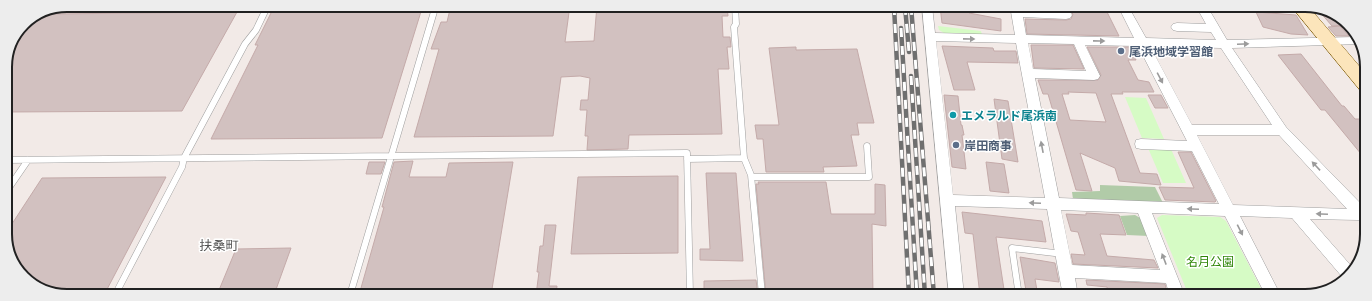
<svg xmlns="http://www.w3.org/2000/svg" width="1372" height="301" viewBox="0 0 1372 301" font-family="'Exo 2','Noto Sans JP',sans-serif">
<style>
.cemetery{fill:#b1cba8}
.park{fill:#d6fbc5}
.building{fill:#d2c1c0;stroke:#c4aaa9;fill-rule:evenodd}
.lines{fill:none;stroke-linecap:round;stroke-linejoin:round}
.lane-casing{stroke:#9e9e9e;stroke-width:7}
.street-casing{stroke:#9e9e9e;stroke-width:1}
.secondary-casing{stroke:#7f5a01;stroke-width:1}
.lane{stroke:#fff;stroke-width:6}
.street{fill:#fff;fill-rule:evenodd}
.secondary{fill:#fce5bb;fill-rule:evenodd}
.rail-casing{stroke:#6f6f6f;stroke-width:4.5}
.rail{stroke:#fff;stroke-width:3;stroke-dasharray:9;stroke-linecap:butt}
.oneway{fill:#9b9b9b}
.service-dot{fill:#5c6f8a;stroke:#fff;stroke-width:1.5}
.culture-dot{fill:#0f9aa8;stroke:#fff;stroke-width:1.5}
.labels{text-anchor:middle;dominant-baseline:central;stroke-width:3;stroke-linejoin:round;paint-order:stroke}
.service-label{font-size:12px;font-weight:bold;fill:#4e5e75;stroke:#fff;text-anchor:start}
.culture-label{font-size:12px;font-weight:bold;fill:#0d838f;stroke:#fff;text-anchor:start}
.park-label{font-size:12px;fill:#308608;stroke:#fff}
.neighbourhood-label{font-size:13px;fill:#545454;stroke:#fff}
.rim{fill:none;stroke:#212121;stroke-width:2}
</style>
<rect width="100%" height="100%" fill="#f2eae7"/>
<!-- cemetery -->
<path class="cemetery" d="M1100 185 1155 187 1163 203 1073 199 1072 192 1100 191Z
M1135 215 1142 219 1149 236 1127 235 1120 216Z"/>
<!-- park -->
<path class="park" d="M938 26 981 31 982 35 944 33 939 30Z
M1125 97 1146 98 1164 139 1142 138Z
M1148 148 1171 149 1186 183H1163Z
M1162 215 1220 217 1226 221 1265 296H1189L1157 218Z"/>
<!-- building -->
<path class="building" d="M275 5H423L382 138 211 139 258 45H255Z
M451 5H570L565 42 594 41 597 5 727 6 728 16H722L723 37H730L731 47H727L729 69H718L722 134 629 135 628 149 587 150 588 136H585L587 110H580L581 100H588L590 78 580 76 561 77 553 136 414 137 439 49H431L441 22H447Z
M940 6H967L969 13 1001 19V31L942 23Z
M1022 6H1075L1077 9 1106 10 1119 36 1027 34 1025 19 1066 20 1071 19 1073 14 1070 11 1066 10 1022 9Z
M1324 10 1349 23 1350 25 1332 26 1320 12Z
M237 12 182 111 5 112V64L23 23 47 14Z
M1256 12 1296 15 1308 35 1291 34 1263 27Z
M1340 26 1349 36H1336L1328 27Z
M1031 45H1073L1084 69 1034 68Z
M942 46 993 48 994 51H1016L1018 63 967 62 975 90H954Z
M796 47V50L857 49 874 123H857L859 135H851L857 166 823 167 824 172H766L763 139H757L755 125H779L769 48Z
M1087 47H1131L1136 60H1128L1138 80 1149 82 1154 92H1122L1123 94H1111L1140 173 1157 174 1161 185 1119 181 1115 168 1080 153 1092 191 1076 190 1048 94H1043L1038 80H1098L1101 75ZM1068 92 1096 93 1106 122 1070 120 1062 94H1069Z
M1301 54 1342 106H1344L1355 119H1366V160L1325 110H1321L1278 55Z
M944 95 958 96 961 125H962L964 135H962L966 169 952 167Z
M1148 95H1161L1168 108H1155Z
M994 99 1008 101 1018 162 1002 159Z
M1178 152H1191L1216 201 1215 202 1165 200 1159 187 1194 188Z
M413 161 409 177H446L449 163 513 162 491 295H359L384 207H382L394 162Z
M369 162H385L381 174H366Z
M986 162 1004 164 1009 193 990 191Z
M706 173H736L743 261 700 260V249H710Z
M678 176V253L571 254 578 177Z
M166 177 104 295H55L23 278 6 246V233L42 178Z
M758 182H826L831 214H875V184L885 185 886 226 872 224 873 296 766 295 756 184H759Z
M962 212 1042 221 1046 242 996 237 1005 296H980L973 234 965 233Z
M1086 213 1119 215 1126 235 1100 234 1107 256 1154 260 1158 268 1073 264 1071 254 1085 255 1078 232 1071 231 1066 214 1086 215Z
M545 225H556L549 286H557L556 295H536L539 272H537L540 246H543Z
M291 248 274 295H217L236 249Z
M1020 257 1055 263 1059 282 1035 279 1038 296H1027Z
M756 280 758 295H704V281Z
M1086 280 1165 284 1167 292 1140 290 1142 296H1110L1107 287 1087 285Z"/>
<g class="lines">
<!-- lane casing -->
<g class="lane-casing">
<path id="lane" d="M744 158 751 175 762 295
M687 159 744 158 734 27 736 24 735 6
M6 160 687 153 690 295
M752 177H869L867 146
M6 192 28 160
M115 295 182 167 184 158 245 44 256 30 268 5
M350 295 436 5
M1019 296 1012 248 1063 254"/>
</g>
<!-- street casing -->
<g class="street-casing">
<path id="street" d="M922 6H932L935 33 1015 35 1010 6H1020L1021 10 1066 11 1070 12 1072 15 1070 18 1066 19 1023 17 1026 35 1134 38 1118 6H1128L1146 38 1216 40 1211 32 1177 31 1173 30 1171 27 1173 24 1177 23 1206 24 1196 6H1207L1227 40 1356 37 1360 44 1232 48 1286 127 1366 209 1365 225 1358 220 1310 219 1353 268 1346 279H1344L1292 218 1240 216 1281 296H1266L1225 216 1152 213 1185 296H1170L1166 283 1075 278 1078 296H1063L1047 209 955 206 964 296H949ZM936 41 1016 43 1045 198 953 195ZM1028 43 1074 44 1086 71 1033 69ZM1085 45 1138 46 1187 141 1141 139 1136 140 1135 144 1136 148 1141 149 1192 151 1219 204 1059 198 1035 78 1094 80 1098 79 1100 76ZM1150 46 1221 48 1272 125H1192ZM1197 135H1279L1347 209 1233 205ZM1061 210 1138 213 1160 270 1072 265Z
M1294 6H1317L1323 10C1316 13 1303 11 1295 9Z"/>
</g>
<!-- secondary casing -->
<g class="secondary-casing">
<path id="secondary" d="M1291 6H1308L1366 74V92L1360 90Z"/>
</g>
<!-- lane -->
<use href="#lane" class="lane"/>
<!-- street -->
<use href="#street" class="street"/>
<!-- secondary -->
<use href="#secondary" class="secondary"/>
<!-- rail casing -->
<g class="rail-casing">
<path id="rail" d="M894 6 909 296
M905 6 909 52
M911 6 934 296
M901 28 917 296
M911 76 925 296"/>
</g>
<!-- rail -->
<use href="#rail" class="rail"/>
</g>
<!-- one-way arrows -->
<defs><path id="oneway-solid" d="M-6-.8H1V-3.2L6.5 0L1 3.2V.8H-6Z"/></defs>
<g class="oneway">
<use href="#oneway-solid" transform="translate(969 39) rotate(1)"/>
<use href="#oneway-solid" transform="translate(1099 41) rotate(1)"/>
<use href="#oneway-solid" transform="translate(1243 44) rotate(-2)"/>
<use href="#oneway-solid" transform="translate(1160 78) rotate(62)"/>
<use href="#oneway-solid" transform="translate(1042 147) rotate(-101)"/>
<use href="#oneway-solid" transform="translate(1316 166) rotate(-133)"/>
<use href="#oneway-solid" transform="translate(1035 203) rotate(-178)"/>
<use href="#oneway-solid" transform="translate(1193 209) rotate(-178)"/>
<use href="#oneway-solid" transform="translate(1322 214) rotate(-178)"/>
<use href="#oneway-solid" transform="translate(1240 230) rotate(63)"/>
<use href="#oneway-solid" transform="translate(1164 259) rotate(-111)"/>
</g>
<!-- markers -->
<g class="service-dot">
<circle cx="1121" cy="51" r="4"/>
<circle cx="956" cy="145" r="4"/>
</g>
<circle class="culture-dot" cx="953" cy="115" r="4"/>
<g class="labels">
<!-- service labels -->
<g class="service-label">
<text x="1129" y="51">尾浜地域学習館</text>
<text x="964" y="145">岸田商事</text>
</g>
<!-- culture labels -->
<g class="culture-label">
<text x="961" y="115">エメラルド尾浜南</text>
</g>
<!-- park labels -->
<g class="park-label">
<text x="1210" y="261">名月公園</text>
</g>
<!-- neighbourhood labels -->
<g class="neighbourhood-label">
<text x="219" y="245">扶桑町</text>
</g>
</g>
<!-- crop -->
<path d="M0 0H1372V301H0ZM67 12H1305A55 55 0 0 1 1360 67V234A55 55 0 0 1 1305 289H67A55 55 0 0 1 12 234V67A55 55 0 0 1 67 12Z" fill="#ededed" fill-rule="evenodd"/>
<path class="rim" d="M67 12H1305A55 55 0 0 1 1360 67V234A55 55 0 0 1 1305 289H67A55 55 0 0 1 12 234V67A55 55 0 0 1 67 12Z"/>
</svg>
